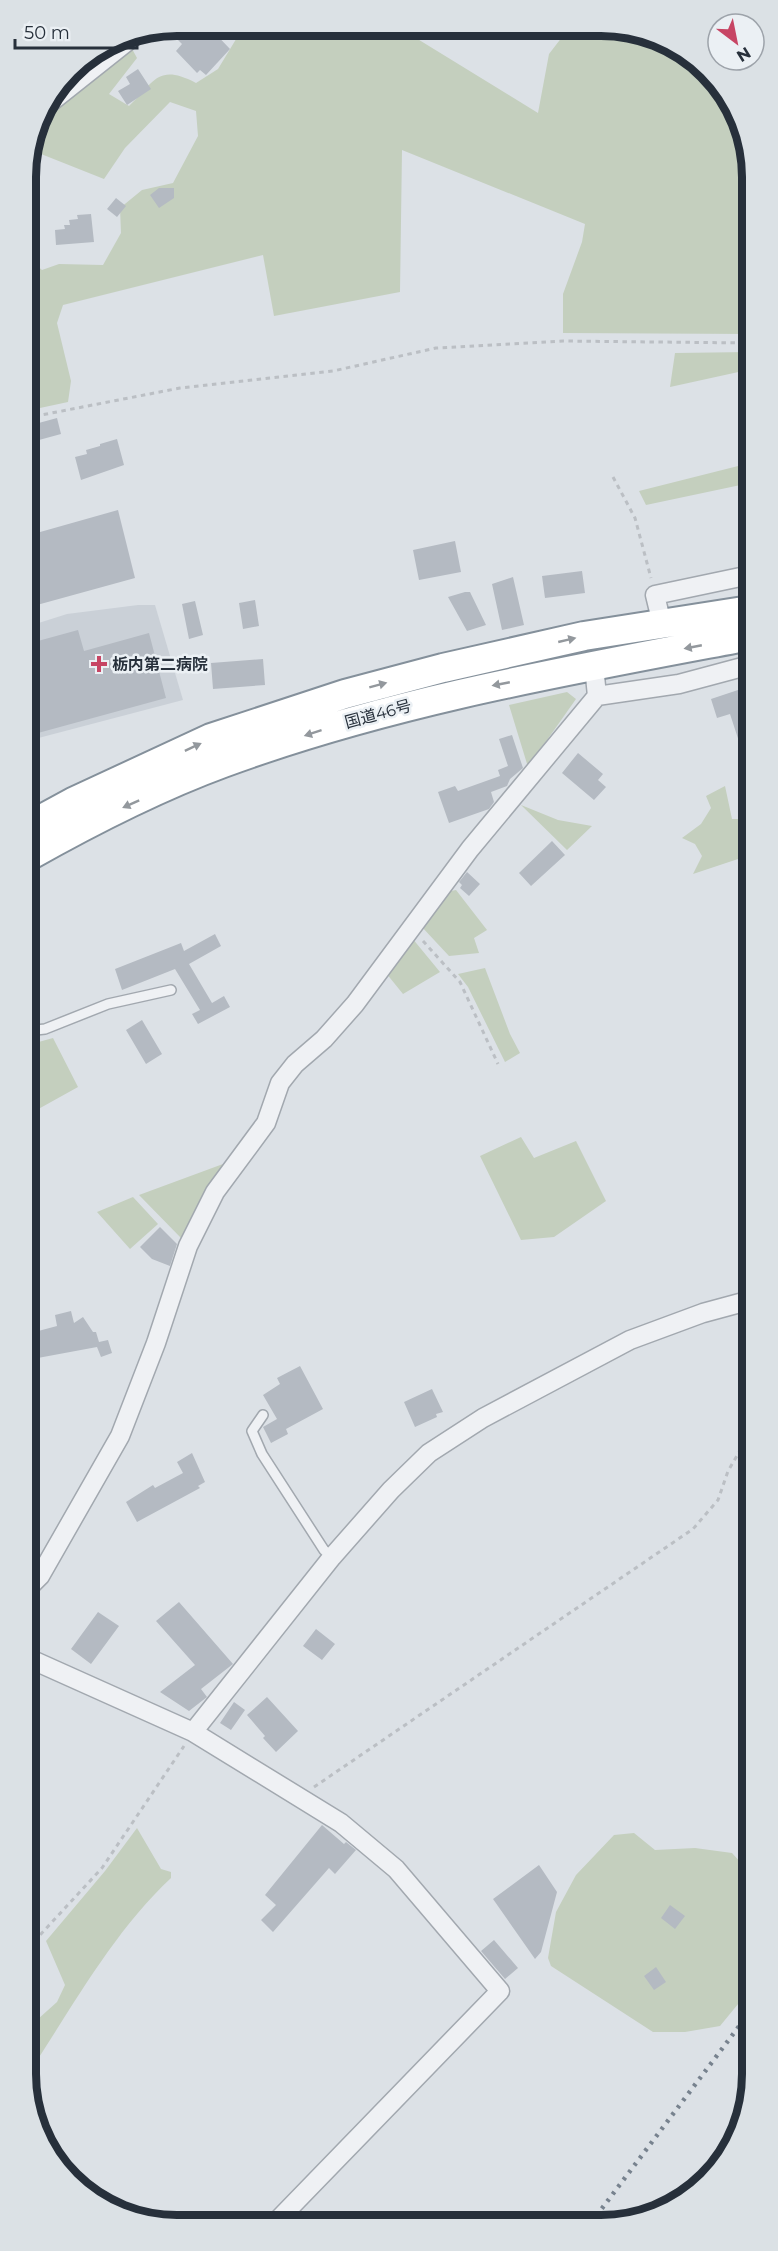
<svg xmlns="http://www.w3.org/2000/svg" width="778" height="2251" viewBox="0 0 778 2251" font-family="Montserrat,'Noto Sans JP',sans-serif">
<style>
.built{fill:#cad0d7}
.green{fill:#c4cfbe}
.building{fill:#b4bac2}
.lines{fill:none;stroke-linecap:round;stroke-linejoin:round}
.service-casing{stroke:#a2a8af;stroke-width:12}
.minor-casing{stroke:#a2a8af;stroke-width:21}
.trunk-casing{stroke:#84909b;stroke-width:32}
.path{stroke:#bbbfc4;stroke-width:3;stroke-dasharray:4.5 4.5;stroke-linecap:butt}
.service{stroke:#eff1f4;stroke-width:9}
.minor{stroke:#eff1f4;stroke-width:18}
.trunk{stroke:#fff;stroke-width:28}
.rail{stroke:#77828e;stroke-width:4.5;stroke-dasharray:3 6;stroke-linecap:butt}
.oneway{fill:#93989d}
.poi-dot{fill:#c74564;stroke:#ebf0f4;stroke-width:2}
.labels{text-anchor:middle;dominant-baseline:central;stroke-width:5;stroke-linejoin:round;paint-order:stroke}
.poi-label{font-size:16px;font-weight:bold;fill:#27303b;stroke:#ebf0f4;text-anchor:start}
.street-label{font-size:16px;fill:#27303b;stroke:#ebf0f4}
.rim{fill:none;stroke:#27303b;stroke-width:8}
</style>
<rect width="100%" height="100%" fill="#dce1e6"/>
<!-- built -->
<path class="built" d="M138 605H155L183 700 27 741 26 627 67 614Z"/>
<!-- green -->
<path class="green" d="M244 26 398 27 538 113 549 54 569 28H631L708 70 750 147V334L563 333V294L582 242 585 224 402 150 400 292 274 316 263 255 63 305 57 323 71 381 68 402 26 411V256L42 270 59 264 103 265 121 233 120 208 142 190 173 183 198 136 196 111 170 102 125 148 104 179 36 152 34 136 70 95 131 47 137 58 109 94 129 106C155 82 157 63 196 83L218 69Z
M750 352V375L743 371 670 387 675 353Z
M750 463V483L646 505 639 491Z
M567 692 576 699 528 767 509 705Z
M725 786 732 819H750V855L693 874 702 856 695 844 682 838 701 824 711 808 706 796Z
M521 805 558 820 592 826 567 850Z
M456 890 487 930 474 938 479 953 449 956 421 926 446 892Z
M412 938 440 972 403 994 386 973Z
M485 968 510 1034 520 1053 505 1062 468 987 458 974Z
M53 1038 78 1087 33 1112 27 1119V1048L35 1043Z
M521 1137 534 1158 576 1141 606 1201 554 1237 521 1240 480 1156Z
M223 1164 181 1238 139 1195Z
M133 1197 158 1224 130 1249 97 1212Z
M137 1828 161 1869 171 1872V1878C113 1932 72 2008 28 2074V2028L57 2002 65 1985 46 1941 105 1871Z
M634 1833 655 1850 695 1848 732 1853 752 1875V1987L720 2026 685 2032H653L551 1966 548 1958 556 1912 576 1875 614 1835Z"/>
<!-- building -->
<path class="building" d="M193 26H208L230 49 206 75 200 70 197 73 176 51 182 44 178 40Z
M138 69 151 89 127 105 118 91 130 84 126 77Z
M159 188H174V198L159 208 150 195Z
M116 198 126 206 117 217 107 209Z
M91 214 94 242 56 245 55 230 65 229 64 225H70L69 220 78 219 77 215Z
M57 418 61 434 39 440 35 424Z
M117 439 124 465 81 480 75 457 87 454 86 450 100 446V444Z
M118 510 135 578 26 608V536Z
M455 541 461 572 419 580 413 550Z
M582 571 585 593 545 598 542 576Z
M513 577 524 625 502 630 492 584Z
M465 592H470L486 625 467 631 448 597Z
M255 600 259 626 243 629 239 603Z
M195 601 203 635 189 639 182 604Z
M78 630 84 651 149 633 166 698 27 736V644Z
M263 659 265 685 213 689 211 663Z
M750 686V769H748L730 714 717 718 711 699Z
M512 735 523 768 510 779 507 786 491 792 494 802 489 809 449 823 438 792 455 786 458 791 500 776 498 770 508 766 499 739Z
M578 753 603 774 598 780 606 787 594 800 562 773Z
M552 841 565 855 531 886 519 873Z
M467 872 480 884 469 896 460 888 462 885 459 882Z
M215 934 221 946 189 964 212 1003 224 996 230 1007 198 1024 192 1014 200 1010 175 969 122 990 115 969 181 943 184 951Z
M142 1020 162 1054 146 1064 126 1030Z
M160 1227 177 1244 170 1266 152 1259 140 1247Z
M71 1311 74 1323 83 1317 93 1332H96L99 1342 108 1340 112 1353 101 1357 97 1347 27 1360V1334L57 1326 55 1315Z
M300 1366 323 1409 286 1429 288 1434 271 1443 263 1427 277 1419 263 1395 280 1384 277 1378Z
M432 1389 443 1412 436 1414 437 1417 415 1427 404 1402Z
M192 1453 205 1482 198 1486 200 1488 137 1522 126 1502 153 1485 155 1488 183 1473 177 1462Z
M179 1602 233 1664 201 1689 207 1697 189 1711 160 1692 195 1665 156 1621Z
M98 1612 119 1626 91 1664 71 1649Z
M316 1629 335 1644 322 1660 303 1646Z
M267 1697 298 1731 276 1752 263 1738 265 1736 247 1715Z
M234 1702 245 1710 231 1730 220 1723Z
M322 1825 344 1844 346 1842 356 1850 335 1874 329 1868 273 1932 261 1920 276 1905 265 1895Z
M539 1865 557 1892 541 1952 535 1959 493 1899Z
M670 1905 685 1916 675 1929 661 1918Z
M494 1940 518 1968 505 1979 481 1951Z
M656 1967 666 1982 654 1990 644 1976Z"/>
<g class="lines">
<!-- service casing -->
<g class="service-casing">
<path id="service" d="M27 1031 45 1029 108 1004 171 990
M263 1415 252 1431 262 1454 324 1550 332 1557"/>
</g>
<!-- minor casing -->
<g class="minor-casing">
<path id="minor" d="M41 110 138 33
M662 624 655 595 750 575
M597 696 679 684 750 665
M28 1588 40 1576 120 1436 156 1343 188 1246 215 1192 266 1123 280 1083 295 1064 324 1039 355 1004 470 849 597 696 594 666
M28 1658 193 1732 341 1823 396 1869 500 1991 275 2223
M193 1732 332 1557 391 1490 429 1453 483 1418 630 1340 703 1313 751 1300"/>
</g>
<!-- trunk casing -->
<g class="trunk-casing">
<path id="trunk" d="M27 827 73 802 211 738 345 694 443 668 584 636 750 610
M27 857C89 822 155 788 223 763 395 700 571 670 750 636"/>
</g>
<!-- path -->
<path class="path" d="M26 418 180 388 333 371 436 348 563 341 750 343
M613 477 635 518 651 578
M423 941 460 982 498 1064
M740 1321 751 1346
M314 1787 693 1529 718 1500 728 1471 751 1432
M28 1948 102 1868 184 1746"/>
<!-- service -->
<use href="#service" class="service"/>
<!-- minor -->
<use href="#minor" class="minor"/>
<!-- trunk -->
<use href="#trunk" class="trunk"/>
<!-- rail -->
<path class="rail" d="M591 2223 752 2009"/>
</g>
<!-- one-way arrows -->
<defs><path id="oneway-solid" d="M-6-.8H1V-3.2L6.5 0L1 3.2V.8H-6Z" transform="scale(1.5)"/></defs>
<g class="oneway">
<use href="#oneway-solid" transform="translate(567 640) rotate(-13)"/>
<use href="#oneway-solid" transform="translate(693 647) rotate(169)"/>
<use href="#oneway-solid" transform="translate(501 684) rotate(169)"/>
<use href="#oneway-solid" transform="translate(378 685) rotate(-15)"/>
<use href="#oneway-solid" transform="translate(313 733) rotate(162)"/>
<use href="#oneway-solid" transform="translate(193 747) rotate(-25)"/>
<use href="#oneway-solid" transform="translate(131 804) rotate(156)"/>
</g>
<!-- markers -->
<path class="poi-dot" d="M96 655h6v6h6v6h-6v6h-6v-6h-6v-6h6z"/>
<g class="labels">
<!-- poi labels -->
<g class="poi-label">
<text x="112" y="664">栃内第二病院</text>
</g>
<!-- street labels -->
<g class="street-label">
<text transform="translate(378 714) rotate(-15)">国道46号</text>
</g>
</g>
<!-- crop -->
<path d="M0 0H778V2251H0ZM177 36H601A141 141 0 0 1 742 177V2074A141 141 0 0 1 601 2215H177A141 141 0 0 1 36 2074V177A141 141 0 0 1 177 36Z" fill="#dbe1e5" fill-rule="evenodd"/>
<path class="rim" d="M177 36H601A141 141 0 0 1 742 177V2074A141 141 0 0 1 601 2215H177A141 141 0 0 1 36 2074V177A141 141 0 0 1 177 36Z"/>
<!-- north arrow -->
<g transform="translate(736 42) rotate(148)"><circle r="28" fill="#ebf0f4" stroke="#9da3aa" stroke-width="1.5"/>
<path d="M0-4.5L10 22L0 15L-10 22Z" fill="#c74564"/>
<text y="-9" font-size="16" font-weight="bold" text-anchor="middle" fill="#27303b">N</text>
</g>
<!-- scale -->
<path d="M15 39v9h122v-9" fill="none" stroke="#27303b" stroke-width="3"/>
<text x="24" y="39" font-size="18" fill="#27303b" stroke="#ebf0f4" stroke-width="4.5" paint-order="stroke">50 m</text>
</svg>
